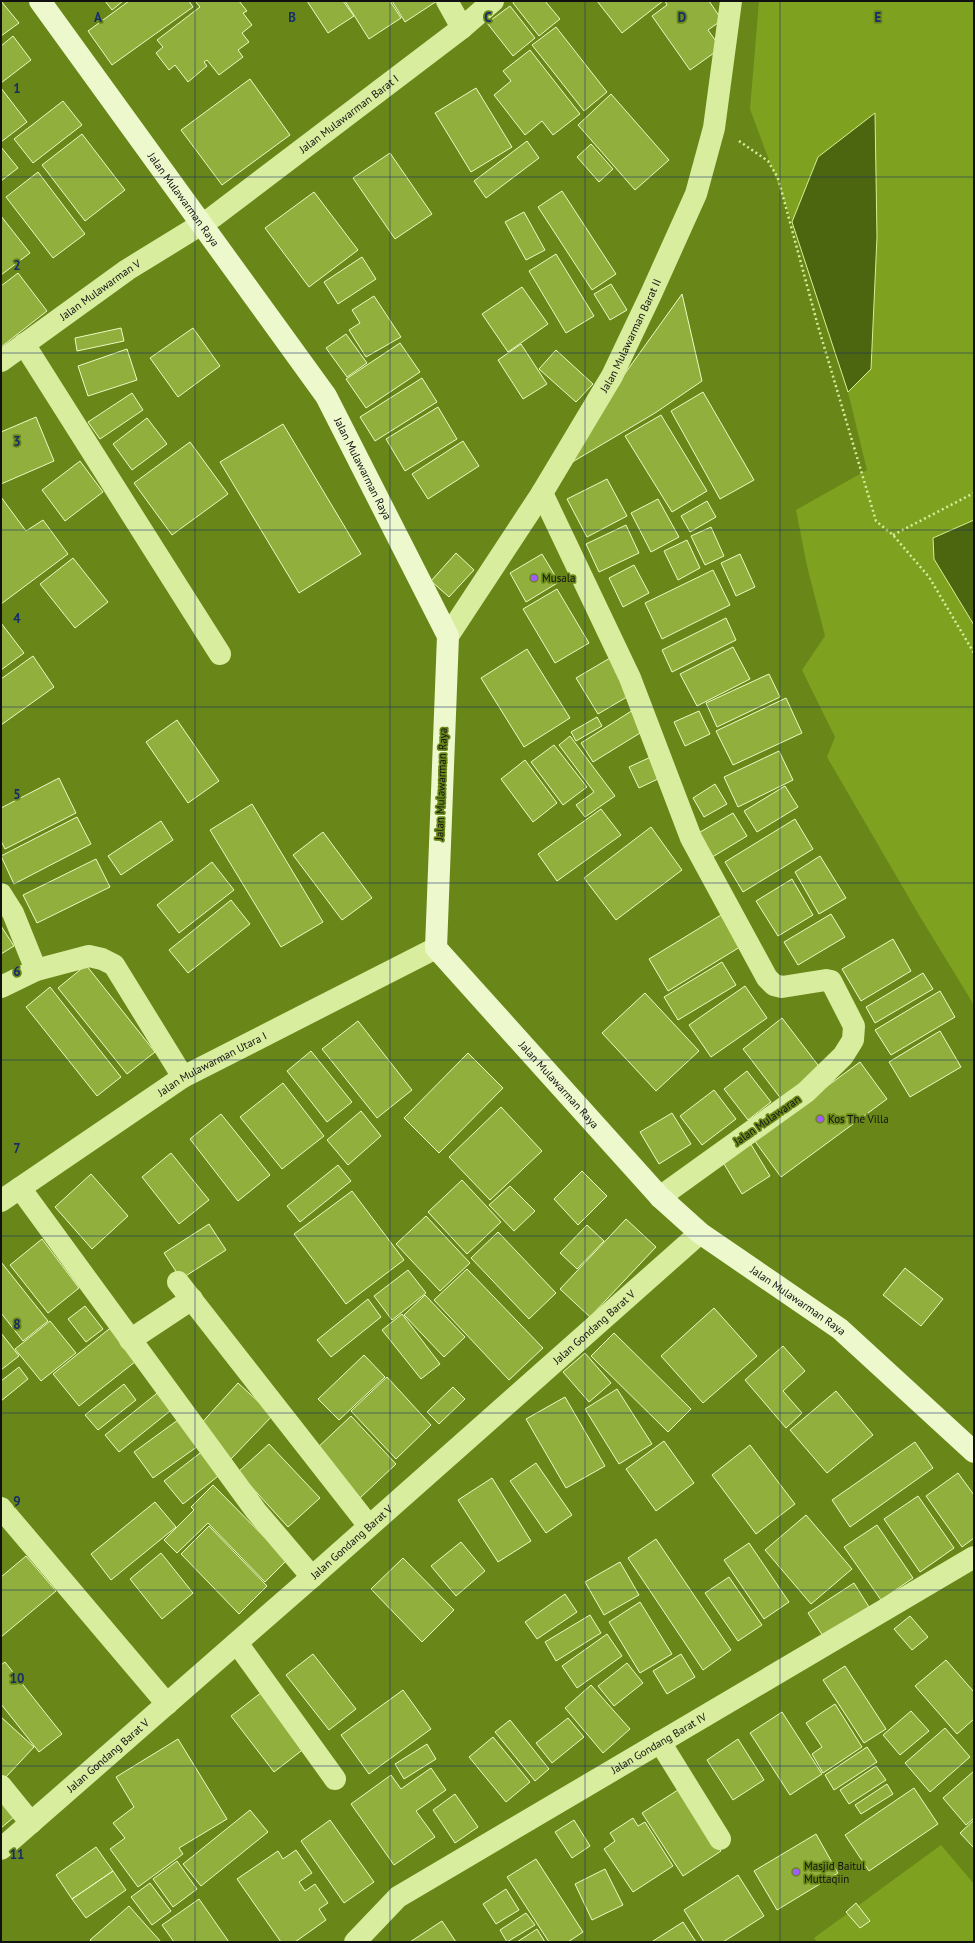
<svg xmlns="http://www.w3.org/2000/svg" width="975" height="1943" viewBox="0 0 975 1943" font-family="'PT Sans',sans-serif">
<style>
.green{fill:#7fa120}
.water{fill:#4c650f;stroke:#d8f091}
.building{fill:#90af3c;stroke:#ecfac4}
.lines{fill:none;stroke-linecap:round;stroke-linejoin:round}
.path{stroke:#d9ed9f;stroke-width:2.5;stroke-dasharray:2 3;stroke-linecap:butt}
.street{stroke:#d9ed9f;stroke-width:22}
.secondary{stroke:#edf9cc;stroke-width:22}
.grid{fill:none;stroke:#162c6b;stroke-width:1;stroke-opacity:0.55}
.poi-dot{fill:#a15bff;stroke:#688718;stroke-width:1.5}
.labels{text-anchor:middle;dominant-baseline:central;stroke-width:3.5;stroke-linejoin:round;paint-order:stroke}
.street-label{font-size:11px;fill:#111;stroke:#688718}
.poi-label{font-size:11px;fill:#111;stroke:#688718;text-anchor:start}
.grid-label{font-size:13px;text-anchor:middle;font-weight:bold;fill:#162c6b;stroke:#688718;stroke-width:3.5;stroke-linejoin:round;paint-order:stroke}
</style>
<rect width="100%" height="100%" fill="#688718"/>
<!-- green -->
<path class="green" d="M759 1H974V1005L919 915 827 757 835 737 802 670 825 636 807 566 796 510 867 470 848 392 871 369 877 237 818 157 792 222 750 109Z
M941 1845 974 1884V1942H817L814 1938Z"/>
<!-- water -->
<path class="water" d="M875 113 877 237 871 369 848 392 792 222 818 157Z
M974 520V625L934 559 933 538Z"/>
<!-- building -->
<path class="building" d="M1 1 19 23 1 36Z
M105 1H123L112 10Z
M129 1H189L193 7 112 65 88 31Z
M195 1H239L247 11 243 13 252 25 242 33 249 42 238 50 243 57 219 75 207 60 204 62 207 66 188 82 175 65 169 70 156 53 163 47 157 40 200 7Z
M307 1H343L354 16 328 33Z
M345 1H390L401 18 369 39Z
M392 1H437L405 22Z
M514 1H545L560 19 539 36 513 3Z
M597 1H663L622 33Z
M665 1H709L722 20 708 30 721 48 690 70 652 16 667 5Z
M510 6 535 38 513 56 487 23Z
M556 27 607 92 584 111 532 45Z
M13 36 31 60 1 83V46Z
M530 50 580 114 553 135 542 121 525 135 494 95 511 81 503 71Z
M250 79 290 135 222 185 181 130Z
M1 88 27 122 1 142Z
M476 88 512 147 471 172 435 113Z
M611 94 669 160 635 190 578 125Z
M63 101 82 125 33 163 14 139Z
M82 134 125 190 85 221 42 165Z
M527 141 539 158 486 198 474 181Z
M591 144 613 169 599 182 577 157Z
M1 147 18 168 1 181Z
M390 153 432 214 395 239 353 178Z
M38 172 85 234 53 258 6 197Z
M562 191 616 274 592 290 538 207Z
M314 192 358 250 309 287 265 228Z
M524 212 545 250 526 260 505 222Z
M1 216 30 253 1 275Z
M556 254 594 316 566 333 529 271Z
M362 257 376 279 338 304 324 282Z
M18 273 47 311 1 347V286Z
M611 284 627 310 610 320 594 294Z
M522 287 548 324 508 352 482 314Z
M682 294 702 381 655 413 569 464 616 386Z
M374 296 401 337 366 357 349 330 360 323 352 310Z
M121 328 124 341 77 351 75 338Z
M193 328 220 366 178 397 150 358Z
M346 334 367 363 347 377 326 348Z
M400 343 420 372 366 408 346 379Z
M521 344 547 384 523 399 498 360Z
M127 349 137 380 88 396 78 366Z
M556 350 593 384 576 402 539 369Z
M422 378 437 402 375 441 360 417Z
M703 392 754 480 720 499 671 411Z
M132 393 143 410 100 439 88 422Z
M438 407 457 439 405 471 386 439Z
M661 415 707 491 672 512 625 436Z
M36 417 54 461 1 484V432Z
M147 418 167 444 132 470 113 444Z
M283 424 361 554 299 593 220 462Z
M463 441 479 466 428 499 412 474Z
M190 442 228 494 172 535 134 483Z
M80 461 103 492 65 521 42 490Z
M607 479 627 516 587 537 567 499Z
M1 497 26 531 43 520 68 554 1 604Z
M658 499 679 537 651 552 631 513Z
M707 501 716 517 690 532 681 516Z
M626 525 639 553 599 572 586 544Z
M711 527 724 556 705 565 691 536Z
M687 540 700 568 678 580 664 551Z
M456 553 474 570 449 597 431 581Z
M542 554 559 582 526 602 510 573Z
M740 554 755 587 736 596 721 563Z
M73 558 108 602 75 628 40 584Z
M634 565 649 593 623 607 609 578Z
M713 570 730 605 662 639 645 603Z
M557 589 589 643 555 663 523 609Z
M726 618 736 640 672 672 662 650Z
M1 623 24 653 1 670Z
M733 647 750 679 697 706 680 674Z
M527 649 570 718 524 747 481 678Z
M33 656 54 687 1 725V679Z
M610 658 632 694 598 714 576 678Z
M769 674 780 697 717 727 706 703Z
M786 698 802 733 733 765 716 731Z
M633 710 645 730 593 762 581 743Z
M699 711 710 734 685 746 674 722Z
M597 717 602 726 576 741 571 732Z
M177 720 219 781 188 803 146 742Z
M570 736 615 796 585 817 576 805 594 792 559 745Z
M554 745 587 787 563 805 531 762Z
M779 751 793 780 738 807 724 777Z
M653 756 662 777 639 788 629 767Z
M525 760 557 803 533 822 501 779Z
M59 778 76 813 5 849 1 841V808Z
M715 784 727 804 704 817 693 798Z
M785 786 798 807 757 832 744 811Z
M252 804 323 922 281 947 210 830Z
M601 809 621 835 557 881 538 854Z
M733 813 747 836 709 859 695 835Z
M77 817 91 844 14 884 1 856Z
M795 819 813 849 743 892 725 862Z
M161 821 173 840 121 875 108 856Z
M651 827 682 870 616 920 584 878Z
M323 832 372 898 342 920 293 855Z
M820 856 846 898 819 914 795 872Z
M96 859 110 887 37 923 23 895Z
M212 862 234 890 179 933 157 905Z
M792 879 813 915 778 936 756 901Z
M231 900 250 924 188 973 169 950Z
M831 914 845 937 798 965 784 942Z
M721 915 740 947 668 991 649 959Z
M1 926 14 946 1 954Z
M893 939 911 971 861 1001 842 969Z
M722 962 736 985 678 1020 664 997Z
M86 965 155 1052 127 1074 58 988Z
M923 973 933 989 875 1023 866 1007Z
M745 986 767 1018 711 1057 689 1025Z
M50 987 121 1077 97 1096 26 1007Z
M940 991 955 1017 891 1055 875 1030Z
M645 993 699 1051 656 1091 602 1033Z
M782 1018 821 1069 782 1100 743 1049Z
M358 1021 412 1090 377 1118 322 1049Z
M940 1031 961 1067 910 1097 889 1062Z
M311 1051 352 1102 327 1122 287 1071Z
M468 1053 503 1088 439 1153 404 1118Z
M860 1062 887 1099 781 1177 754 1140Z
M747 1071 771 1102 748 1120 724 1089Z
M283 1083 324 1136 282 1169 240 1117Z
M714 1090 736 1119 702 1145 680 1116Z
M501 1107 542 1151 490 1200 449 1157Z
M361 1111 381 1136 348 1165 327 1140Z
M672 1113 691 1144 659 1164 640 1132Z
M221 1114 270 1175 238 1201 190 1139Z
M749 1141 770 1176 742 1194 721 1159Z
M171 1153 209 1200 179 1224 142 1177Z
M338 1165 351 1181 300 1222 287 1206Z
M582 1171 607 1196 578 1225 554 1199Z
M91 1174 128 1216 92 1249 55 1207Z
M462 1180 501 1222 467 1254 428 1212Z
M510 1186 535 1211 514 1231 489 1205Z
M352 1191 404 1260 346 1304 294 1234Z
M426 1216 470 1263 440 1291 396 1244Z
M626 1219 656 1247 590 1317 560 1289Z
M209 1224 226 1250 181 1279 164 1253Z
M587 1225 604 1241 577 1269 560 1253Z
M498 1232 556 1293 529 1319 471 1258Z
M42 1239 79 1288 48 1313 10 1265Z
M1 1262 48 1321 23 1341 1 1313Z
M905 1268 943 1299 921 1326 883 1295Z
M467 1269 543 1348 509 1380 434 1300Z
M408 1270 426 1293 392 1320 374 1296Z
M425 1295 465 1337 444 1357 404 1315Z
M368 1299 381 1317 331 1357 317 1340Z
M85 1306 103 1329 86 1342 68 1319Z
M714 1308 757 1356 703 1403 661 1356Z
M402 1314 440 1364 421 1379 382 1330Z
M50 1321 76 1353 41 1381 15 1349Z
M114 1325 140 1358 79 1406 53 1374Z
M1 1333 19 1356 1 1370Z
M614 1333 691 1409 668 1432 591 1356Z
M783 1346 805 1371 783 1391 802 1413 786 1428 745 1380Z
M585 1353 611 1383 589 1402 563 1372Z
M364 1355 385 1377 339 1420 318 1399Z
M19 1367 28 1379 1 1401V1381Z
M387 1377 431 1425 396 1459 351 1411Z
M238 1383 273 1415 231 1459 197 1428Z
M124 1384 136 1400 98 1430 85 1415Z
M453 1387 465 1399 439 1424 427 1412Z
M617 1389 652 1444 619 1464 585 1409Z
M161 1390 175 1407 119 1452 105 1435Z
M836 1391 873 1435 827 1473 790 1430Z
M565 1397 605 1466 566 1488 526 1419Z
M351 1416 396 1464 360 1498 315 1450Z
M182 1417 201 1444 153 1478 134 1452Z
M664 1441 694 1483 656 1511 626 1469Z
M915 1442 933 1468 850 1527 832 1500Z
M269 1444 320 1498 288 1527 238 1472Z
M750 1445 795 1504 756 1534 712 1475Z
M204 1450 222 1473 183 1504 164 1481Z
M536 1463 572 1515 546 1533 510 1481Z
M958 1473 974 1495V1538L962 1547 926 1496Z
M492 1478 531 1541 498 1562 458 1500Z
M213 1485 287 1560 265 1582 208 1523 177 1553 164 1540 194 1510 191 1507Z
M918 1496 954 1548 920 1572 884 1519Z
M155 1502 176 1527 111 1580 91 1554Z
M806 1515 852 1569 811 1604 765 1550Z
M877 1525 913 1578 881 1600 844 1547Z
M209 1526 267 1586 239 1614 181 1554Z
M656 1539 731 1650 703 1670 628 1558Z
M461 1542 485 1571 456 1596 431 1566Z
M749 1543 789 1602 764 1619 724 1560Z
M161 1553 193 1593 162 1619 130 1579Z
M26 1556 56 1591 1 1637V1577Z
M403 1558 454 1610 422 1642 371 1589Z
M620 1562 639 1595 604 1615 585 1582Z
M729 1577 762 1625 738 1641 705 1593Z
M854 1583 869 1607 823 1636 808 1613Z
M565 1594 577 1612 537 1639 525 1622Z
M640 1602 672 1654 640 1673 609 1622Z
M590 1615 601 1633 556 1661 545 1642Z
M910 1616 928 1637 912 1650 894 1629Z
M607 1634 622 1656 577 1688 562 1666Z
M313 1654 356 1709 329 1730 286 1675Z
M681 1654 695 1677 667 1694 653 1671Z
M946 1660 974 1692V1719L957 1734 915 1686Z
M5 1662 62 1734 39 1752 1 1704V1665Z
M627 1663 643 1683 614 1706 598 1686Z
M845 1666 886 1729 864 1743 823 1680Z
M591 1685 630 1729 603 1753 565 1708Z
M403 1690 431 1729 369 1774 341 1735Z
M262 1692 305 1748 274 1772 231 1716Z
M835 1704 862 1747 823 1773 812 1754 822 1747 806 1723Z
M911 1711 929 1731 900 1755 883 1735Z
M782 1712 822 1774 790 1795 750 1733Z
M1 1717 34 1747 5 1778 1 1774Z
M568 1718 584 1737 552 1763 536 1743Z
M510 1720 549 1769 535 1781 495 1732Z
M945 1728 970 1757 930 1792 905 1763Z
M493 1737 530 1782 506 1802 469 1757Z
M178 1739 227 1819 179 1848 183 1854 138 1887 110 1849 125 1838 113 1823 134 1807 116 1777Z
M738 1739 764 1780 733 1800 707 1760Z
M427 1744 436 1759 404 1779 395 1764Z
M867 1747 877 1762 834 1790 825 1775Z
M876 1766 886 1780 849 1804 840 1790Z
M431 1768 446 1790 416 1811 435 1837 394 1865 351 1804 391 1775 401 1789Z
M974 1771V1818L966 1825 943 1798Z
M887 1784 893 1794 861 1814 855 1805Z
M681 1788 721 1851 683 1876 642 1813Z
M914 1788 938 1824 869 1871 845 1835Z
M455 1794 478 1827 455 1843 433 1810Z
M1 1800 14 1817 1 1828Z
M250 1810 268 1832 201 1886 183 1864Z
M633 1818 638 1826 645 1822 673 1866 633 1892 604 1849 615 1841 610 1833Z
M330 1820 374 1882 344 1903 301 1841Z
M574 1820 590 1846 572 1858 555 1832Z
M974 1820V1848L960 1833Z
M816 1834 838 1873 777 1910 754 1871Z
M96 1847 113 1871 72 1899 56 1875Z
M296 1850 312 1873 299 1882 305 1891 315 1884 328 1903 319 1909 326 1920 295 1942H281L237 1879 278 1851 283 1859Z
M536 1859 583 1932 568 1942H549L507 1877Z
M177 1861 197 1889 173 1907 153 1879Z
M605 1869 623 1905 592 1920 575 1884Z
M113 1871 126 1890 86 1918 72 1899Z
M738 1875 764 1916 723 1942H704L684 1910Z
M150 1883 171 1911 152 1925 131 1897Z
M506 1889 519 1910 496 1924 483 1904Z
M199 1899 229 1942H174L162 1925Z
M856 1903 870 1921 860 1928 846 1912Z
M129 1906 161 1942H92L90 1940Z
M526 1913 535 1925 507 1942 500 1930Z
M442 1921 456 1942H410Z
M683 1922 696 1942H654L653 1941Z
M537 1929 545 1942H517Z"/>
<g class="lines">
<!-- path -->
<path class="path" d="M739 141 768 161 778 178 818 326 876 521 893 535 929 577 974 653
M893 535 974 493"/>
<!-- street -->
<g class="street">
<path d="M447 1 462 28"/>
<path d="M24 344 220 654"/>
<path id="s1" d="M1 361 127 270 213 217 462 28 493 1"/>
<path d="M542 493 630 678 691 838 767 978 774 985 782 987 826 980 831 981 854 1026 853 1040 843 1056 806 1092 660 1197"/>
<path id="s2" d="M448 636 542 493 612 376 651 294 696 194 714 128 731 1"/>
<path d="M1 894 13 913 36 970"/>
<path d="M1 987 36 970 89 956 102 959 114 965 183 1077"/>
<path d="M20 1188 256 1511 312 1577"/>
<path id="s3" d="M1 1201 183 1077 436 948"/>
<path d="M178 1282 369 1526"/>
<path d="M130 1340 192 1299"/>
<path d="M1 1508 167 1704"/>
<path d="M237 1643 335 1779"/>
<path d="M660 1742 720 1839"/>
<path d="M1 1786 31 1823"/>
<path id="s4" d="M1 1849 312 1577 700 1233"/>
<path id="s5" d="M355 1942 398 1897 974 1557"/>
</g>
<!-- secondary -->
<path class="secondary" id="s6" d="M40 1 326 396 448 636 436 948 660 1197 700 1233 840 1329 974 1452"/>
</g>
<!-- grid -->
<path class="grid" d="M195 1V1942M390 1V1942M585 1V1942M780 1V1942M1 177H974M1 353H974M1 530H974M1 707H974M1 883H974M1 1060H974M1 1236H974M1 1413H974M1 1590H974M1 1766H974"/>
<!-- markers -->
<g class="poi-dot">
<circle cx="534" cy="578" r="4"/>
<circle cx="820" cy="1119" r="4"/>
<circle cx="796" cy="1872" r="4"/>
</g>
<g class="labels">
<!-- street labels -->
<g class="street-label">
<text stroke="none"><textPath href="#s1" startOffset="427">Jalan Mulawarman Barat I</textPath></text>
<text stroke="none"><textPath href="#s6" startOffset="245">Jalan Mulawarman Raya</textPath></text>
<text stroke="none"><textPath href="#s1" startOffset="122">Jalan Mulawarman V</textPath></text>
<text stroke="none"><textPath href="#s2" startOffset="352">Jalan Mulawarman Barat II</textPath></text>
<text stroke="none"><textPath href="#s6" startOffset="569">Jalan Mulawarman Raya</textPath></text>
<text transform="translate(441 784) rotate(-88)">Jalan Mulawarman Raya</text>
<text stroke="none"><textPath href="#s3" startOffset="252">Jalan Mulawarman Utara I</textPath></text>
<text stroke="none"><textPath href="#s6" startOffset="1253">Jalan Mulawarman Raya</textPath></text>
<text transform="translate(767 1120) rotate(-35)">Jalan Mulawaran</text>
<text stroke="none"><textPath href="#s6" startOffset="1577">Jalan Mulawarman Raya</textPath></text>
<text stroke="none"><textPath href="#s4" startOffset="790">Jalan Gondang Barat V</textPath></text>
<text stroke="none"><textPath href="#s4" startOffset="466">Jalan Gondang Barat V</textPath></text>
<text stroke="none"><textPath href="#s5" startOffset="365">Jalan Gondang Barat IV</textPath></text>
<text stroke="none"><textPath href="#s4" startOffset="142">Jalan Gondang Barat V</textPath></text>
</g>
<!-- poi labels -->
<g class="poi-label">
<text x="542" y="578">Musala</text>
<text x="828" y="1119">Kos The Villa</text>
<text x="804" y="1866">Masjid Baitul<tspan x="804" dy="13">Muttaqiin</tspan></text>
</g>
</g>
<g class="grid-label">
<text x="98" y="22">A</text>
<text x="292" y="22">B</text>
<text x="488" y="22">C</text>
<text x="682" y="22">D</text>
<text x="878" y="22">E</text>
<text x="17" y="93">1</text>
<text x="17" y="270">2</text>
<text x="17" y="446">3</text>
<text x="17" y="623">4</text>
<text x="17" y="799">5</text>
<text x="17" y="976">6</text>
<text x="17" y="1153">7</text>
<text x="17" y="1329">8</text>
<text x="17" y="1506">9</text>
<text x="17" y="1683">10</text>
<text x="17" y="1859">11</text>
</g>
<!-- border -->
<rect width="975" height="1943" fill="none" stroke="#111111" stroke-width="4"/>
</svg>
